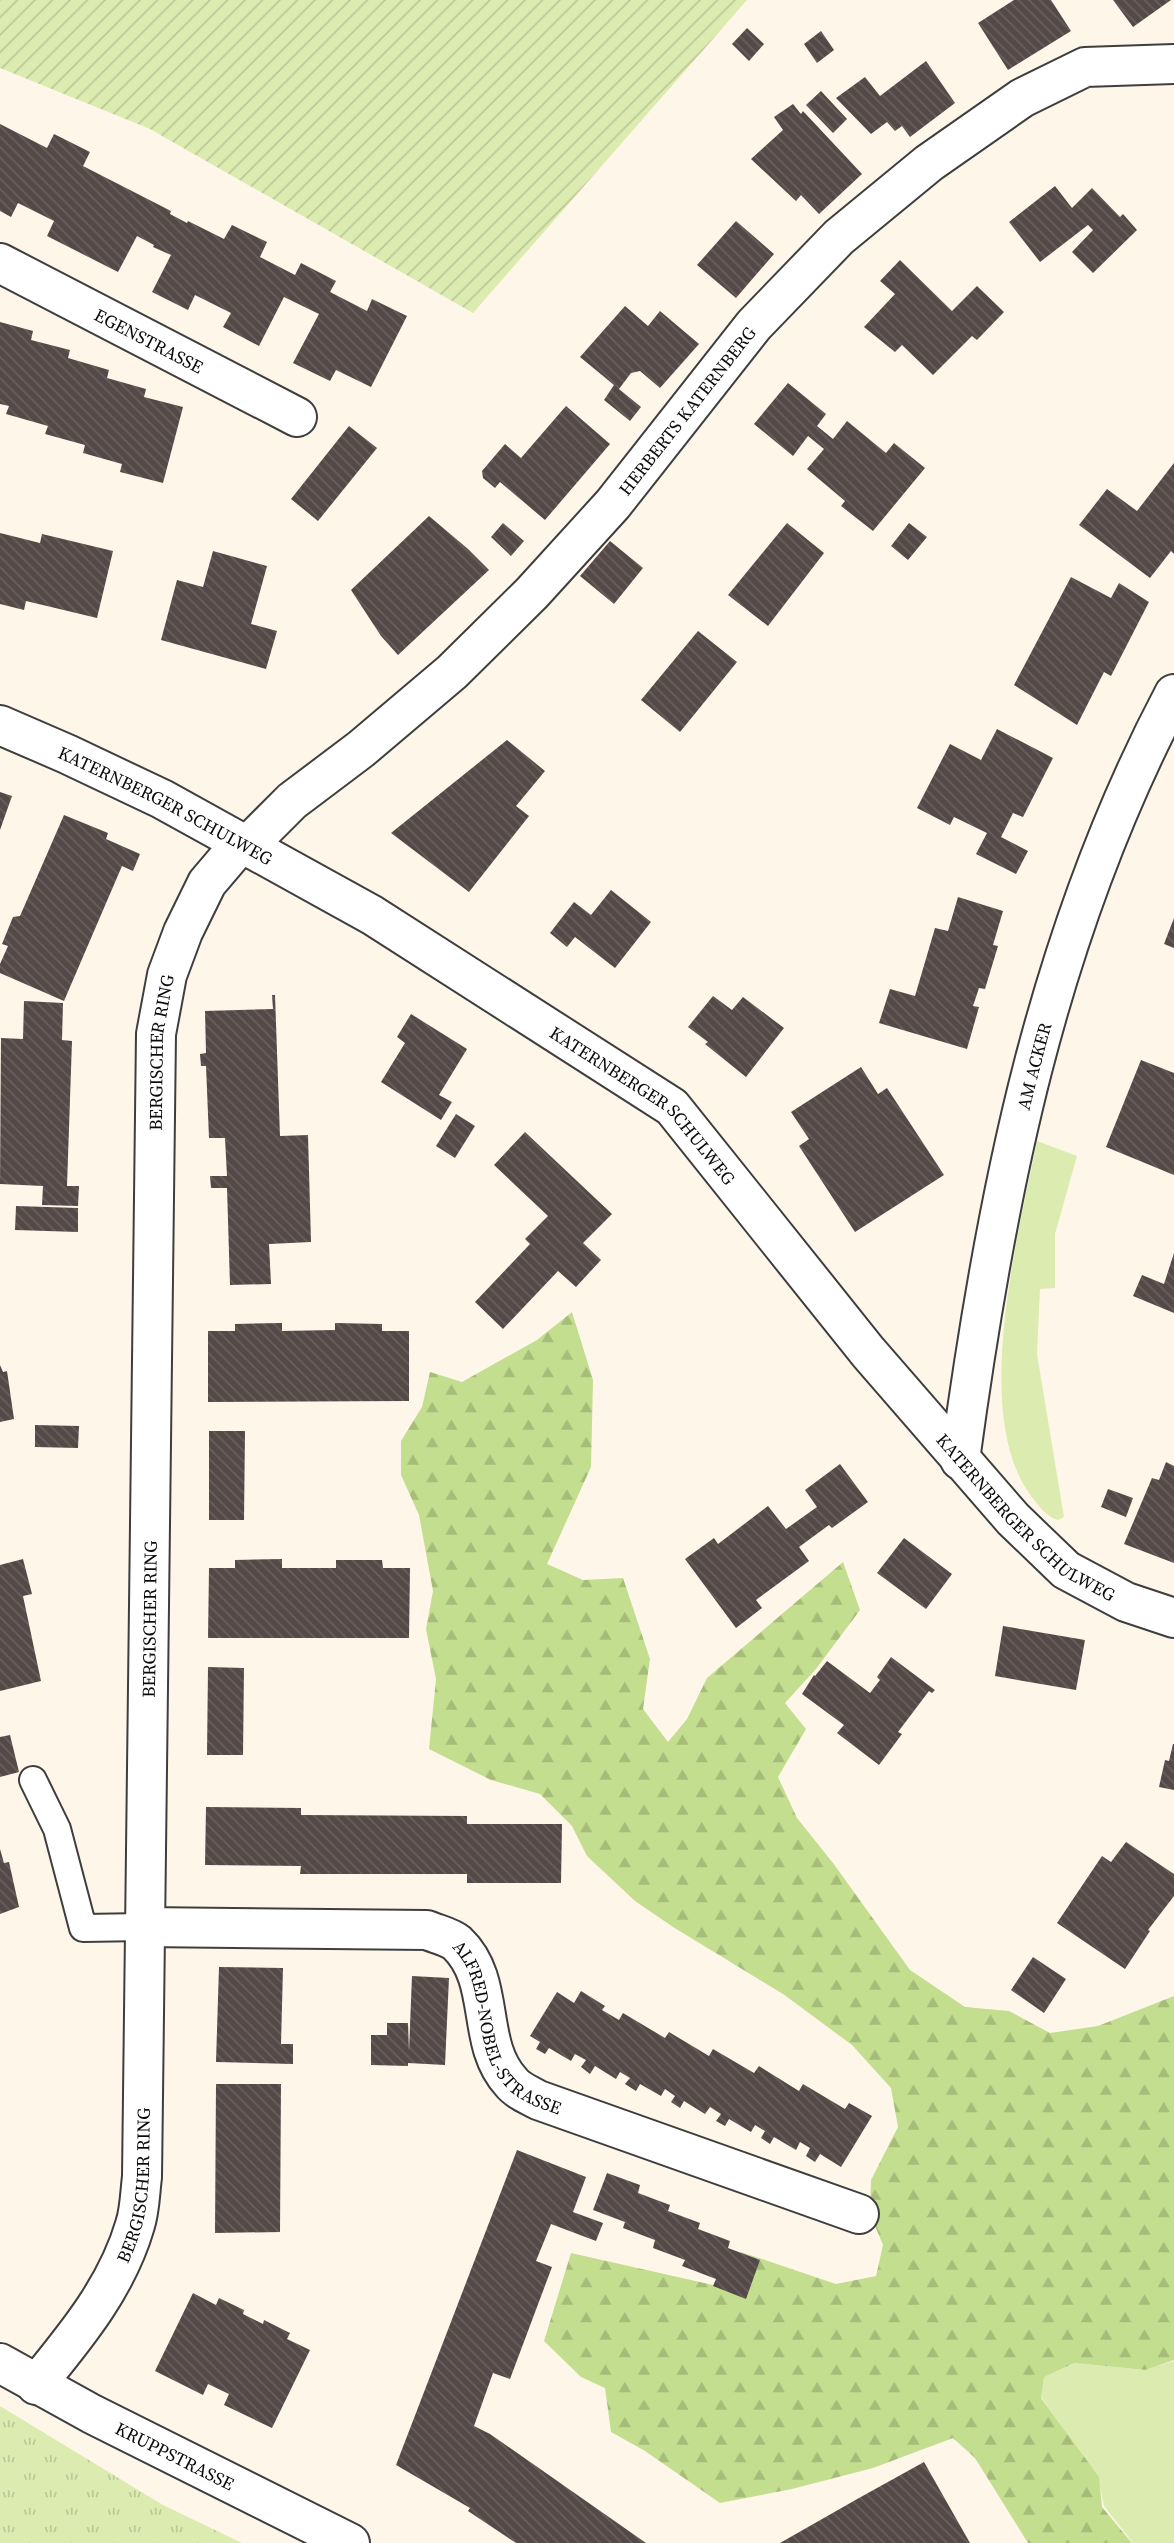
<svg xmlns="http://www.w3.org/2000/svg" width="1174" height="2543" viewBox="0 0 1174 2543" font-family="'Source Serif 4',serif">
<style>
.grass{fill:#dcecb1}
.forest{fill:url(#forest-firs)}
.park{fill:url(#park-tufts)}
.garden{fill:url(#garden-furrows)}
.building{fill:url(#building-back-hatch)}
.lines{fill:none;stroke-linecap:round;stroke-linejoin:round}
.lane-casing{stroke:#3e3e3e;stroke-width:30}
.street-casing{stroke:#3e3e3e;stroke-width:42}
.lane{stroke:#fff;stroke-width:26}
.street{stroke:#fff;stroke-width:38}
.labels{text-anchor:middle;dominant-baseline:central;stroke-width:7;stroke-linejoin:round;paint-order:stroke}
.street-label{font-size:18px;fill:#0b0b0b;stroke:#fff}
</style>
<defs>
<pattern id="forest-firs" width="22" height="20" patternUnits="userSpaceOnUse" patternTransform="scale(1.75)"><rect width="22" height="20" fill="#c3de8f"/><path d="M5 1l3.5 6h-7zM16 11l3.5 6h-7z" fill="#a6bd7a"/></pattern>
<pattern id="park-tufts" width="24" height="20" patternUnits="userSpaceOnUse" patternTransform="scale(1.75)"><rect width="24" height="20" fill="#dcecb1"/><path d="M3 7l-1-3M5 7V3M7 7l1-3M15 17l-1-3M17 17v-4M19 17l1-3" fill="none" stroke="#bbc997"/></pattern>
<pattern id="garden-furrows" width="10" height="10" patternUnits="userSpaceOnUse" patternTransform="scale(1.75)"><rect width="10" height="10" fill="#dcecb1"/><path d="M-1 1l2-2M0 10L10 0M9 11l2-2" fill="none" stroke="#bbc997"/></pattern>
<pattern id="building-back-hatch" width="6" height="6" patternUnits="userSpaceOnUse" patternTransform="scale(1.75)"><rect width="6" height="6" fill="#554947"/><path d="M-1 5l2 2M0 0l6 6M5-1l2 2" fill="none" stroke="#685f5d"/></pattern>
</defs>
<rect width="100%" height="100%" fill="#fff6ea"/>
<!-- grass -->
<path class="grass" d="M1037 1141 1077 1156 1055 1234V1288L1040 1289 1037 1354 1064 1517 1058 1520C1046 1517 1038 1505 1031 1496 970 1414 1019 1234 1037 1141Z
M1174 2361V2543H1133L1104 2506 1098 2477 1041 2397 1044 2377 1076 2363 1143 2370Z"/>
<!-- forest -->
<path class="forest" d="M572 1312 593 1380 591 1467 547 1564 583 1580 623 1578 650 1659 643 1709 668 1742 687 1719 707 1678 843 1562 860 1610 816 1669 785 1703 806 1729 778 1777 797 1818 833 1863 910 1970 965 2007 1009 2011 1050 2033 1098 2026 1174 1996V2360L1145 2370 1075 2363 1044 2377 1041 2398 1099 2477 1102 2507 1132 2543H1028L975 2458 953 2438 873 2468 792 2489 720 2503 645 2451 611 2432 605 2388 581 2377 544 2341 571 2253 722 2287 741 2252 836 2284 876 2276 883 2245 870 2214 871 2180 898 2127 891 2088 852 2045 783 1994 673 1927 635 1901 587 1856 572 1826 540 1794 491 1780 429 1749 436 1679 426 1629 433 1591 419 1515 401 1475V1441L422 1407 430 1372 462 1382 537 1340Z"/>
<!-- park -->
<path class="park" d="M0 2406 163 2505 242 2543H0Z"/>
<!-- garden -->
<path class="garden" d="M0 0H747L473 313 150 129 0 68Z"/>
<!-- building -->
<path class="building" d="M1014 0H1051L1071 31 1008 70 978 23Z
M1113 0H1171L1133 27Z
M747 28 764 44 749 61 732 44Z
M821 31 834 50 817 63 804 44Z
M926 61 955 103 910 137 902 126 895 131 887 122 871 134 836 98 865 77 880 96Z
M821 91 847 119 833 133 806 105Z
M793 104 801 114 803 111 862 174 819 214 801 195 796 201 751 159 783 130 774 117Z
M0 124 47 148 54 134 90 152 83 166 171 211 170 214 187 223 188 221 224 239 232 225 267 242 260 257 295 275 301 263 336 281 330 292 367 311 372 299 407 316 371 387 336 370 330 381 293 363 319 314 284 297 259 346 223 327 231 313 195 295 188 310 152 292 171 255 153 247 154 245 137 236 118 272 47 236 54 221 18 203 11 217 0 211Z
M1055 186 1072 208 1092 188 1120 217 1123 214 1137 230 1093 273 1072 252 1093 230 1088 225 1040 262 1009 222Z
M736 221 774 254 736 298 697 265Z
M900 260 952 311 977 286 1004 312 977 340 972 336 933 375 902 345 895 352 864 327 895 294 880 281Z
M625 306 648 326 660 311 699 344 660 388 640 371 631 373 619 389 641 407 630 421 604 400 614 385 580 357Z
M0 322 33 331 31 340 70 350 68 358 109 370 107 378 146 389 144 397 183 407 163 483 120 472 122 464 83 453 85 445 45 434 48 426 6 414 9 406 0 404Z
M788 383 826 414 817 426 833 439 847 421 886 453 894 443 925 468 873 531 841 506 845 501 807 469 824 449 808 436 793 456 754 424Z
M566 406 610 444 545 520 500 482 495 488 483 478 482 471 505 444 521 458Z
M349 426 377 448 318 521 291 499Z
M1174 463V554L1171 551 1150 578 1079 525 1107 489 1137 511Z
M429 516 468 549 489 570 398 655 381 636 351 590Z
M503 523 524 541 511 556 491 537Z
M787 523 824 553 768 626 728 595Z
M909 523 927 537 908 560 891 546Z
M0 533 40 543 42 534 113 551 97 618 26 601 24 610 0 604Z
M610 541 643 568 614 604 580 576Z
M213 551 267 566 251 624 277 631 266 669 161 640 177 580 203 587Z
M1071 577 1111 598 1119 583 1149 602 1111 676 1104 672 1077 725 1014 685Z
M698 631 737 662 680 732 641 700Z
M997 729 1053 758 1023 817 1013 813 1001 837 1028 851 1016 874 976 854 987 833 954 817 950 825 917 808 950 744 981 760Z
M507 740 545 771 516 806 529 816 469 892 391 833Z
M0 792 12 796 0 830Z
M64 815 108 833 106 839 140 854 133 871 122 866 64 1001 0 973V964L8 946 2 944 13 917 20 916Z
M611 890 651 922 615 968 575 937 567 947 550 933 574 902 591 915Z
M958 897 1003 911 993 945 998 946 985 989 979 988 973 1006 979 1007 967 1049 879 1023 890 989 915 996 935 928 948 931Z
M1174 918V948L1164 944Z
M272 995H275L280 1136 308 1135 311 1242 269 1244 271 1284 230 1285 227 1188H211L210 1176H227L225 1138H209L206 1066H201L200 1054 206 1053 205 1011 273 1009Z
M713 996 732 1010 743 997 784 1028 746 1077 705 1044 708 1042 688 1027Z
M24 1001 63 1003 62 1040 72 1041 67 1186H79L78 1206 42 1205 43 1186 0 1184 1 1038 23 1039Z
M411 1014 467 1049 439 1095 452 1102 441 1120 381 1082 405 1043 397 1037Z
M1141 1060 1174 1073V1175L1106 1147Z
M861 1067 878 1094 887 1088 944 1175 855 1232 799 1146 809 1139 791 1112Z
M456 1114 475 1126 455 1158 436 1146Z
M525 1132 612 1214 583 1243 601 1260 576 1287 558 1271 503 1329 475 1302 530 1244 525 1239 548 1216 494 1165Z
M16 1206 78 1208V1232L15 1230Z
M1174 1253V1313L1133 1296 1142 1275 1164 1284Z
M282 1323V1331L335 1330V1323L382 1324V1331H409V1401L208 1402V1331H235V1324Z
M0 1365 3 1372 7 1371 14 1419 0 1422Z
M35 1425 79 1426 78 1448 35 1447Z
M209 1431H245L244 1520H209Z
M1166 1462 1174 1466V1563L1124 1544 1152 1478 1159 1480Z
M840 1464 868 1502 832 1528 829 1525 799 1547 809 1561 756 1600 762 1608 736 1628 685 1559 714 1538 718 1544 768 1506 786 1529 817 1507 805 1490Z
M1108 1489 1133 1498 1126 1517 1101 1507Z
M904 1538 952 1574 926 1609 877 1573Z
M23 1559 32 1594 23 1596 41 1681 0 1691V1565Z
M282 1559V1568H336V1560H382L383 1568H410L409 1638H208L209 1568H235V1560Z
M1003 1626 1085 1640 1076 1690 995 1676Z
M891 1657 935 1690 932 1693 929 1691 898 1732 902 1734 879 1765 837 1733 844 1725 802 1694 814 1675 815 1676 827 1661 870 1693 880 1680 877 1677Z
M208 1667 244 1668 243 1755H207Z
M10 1735 19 1772 0 1777V1737Z
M1173 1744H1174V1790L1159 1787 1165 1760 1169 1761Z
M206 1807 301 1808V1815L467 1816V1824H562L561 1883H467V1874H300L301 1866 205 1865Z
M1126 1842 1174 1874V1896L1148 1930 1150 1931 1125 1969 1057 1923 1102 1856 1111 1862Z
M0 1849 4 1863 9 1862 19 1907 0 1914Z
M1033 1957 1066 1979 1044 2013 1011 1990Z
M219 1967 283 1968 281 2044H293V2064L216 2062Z
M412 1976 449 1978 445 2065 408 2063V2066L371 2065V2035H387V2023H408L409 2051Z
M581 1991 605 2006 602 2010 619 2020 623 2013 665 2038 669 2032 709 2056 713 2049 754 2073 759 2066 799 2091 803 2084 845 2109 849 2103 872 2116 841 2167 820 2154 815 2162 806 2156 810 2148 800 2142 796 2150 774 2137 770 2144 761 2138 765 2131 755 2125 751 2132 729 2119 725 2126 716 2121 721 2114 710 2107 705 2114 684 2101 680 2108 671 2102 675 2096 665 2089 661 2096 640 2084 636 2091 625 2084 630 2078 620 2072 616 2079 595 2066 590 2074 581 2067 586 2060 575 2054 571 2061 549 2048 545 2054 536 2049 540 2042 530 2036 557 1992 574 2003Z
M216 2084H281L280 2232 215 2233Z
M517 2150 586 2177 573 2212 603 2223 596 2241 551 2224 536 2261 552 2267 510 2379 493 2373 474 2426 490 2434 646 2543H516L468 2511 470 2508 396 2465Z
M607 2173 640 2185 638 2193 670 2205 668 2211 700 2223 698 2229 730 2241 728 2248 760 2260 746 2299 713 2286 716 2279 682 2266 685 2260 653 2248 655 2240 623 2228 625 2222 593 2210Z
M193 2293 216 2305 219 2298 244 2310 243 2314 263 2324 264 2320 290 2333 287 2339 310 2350 272 2428 224 2405 229 2394 208 2384 203 2395 155 2371Z
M924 2462 970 2543H780L859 2498Z"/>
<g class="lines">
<!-- lane casing -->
<g class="lane-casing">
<path id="lane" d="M33 1780 57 1829 83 1928 144 1927"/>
</g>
<!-- street casing -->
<g class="street-casing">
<g id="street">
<path id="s1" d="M0 263 297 417"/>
<path id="s2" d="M0 725 67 754 162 799 372 915 672 1107 868 1352 1013 1519 1066 1570 1126 1602 1174 1618"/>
<path id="s3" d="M247 846 292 801 361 749 452 672 532 593 613 504 754 325 839 237 929 163 1022 98 1085 67 1174 64"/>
<path id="s4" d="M960 1460C996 1194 1047 934 1174 694"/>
<path id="s5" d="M144 1927 427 1930C436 1934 450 1937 457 1943 497 1981 475 2043 511 2082 517 2090 529 2095 538 2100L859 2214"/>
<path id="s6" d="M0 2363 92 2414 350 2543"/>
<path id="s7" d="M36 2385C76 2336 117 2287 135 2225 140 2210 140 2192 142 2177L156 1034 167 975 183 932 207 883 241 843"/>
</g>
</g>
<!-- lane -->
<use href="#lane" class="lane"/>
<!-- street -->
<use href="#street" class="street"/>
</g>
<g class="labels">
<!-- street labels -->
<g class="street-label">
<text stroke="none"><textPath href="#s1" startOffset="168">EGENSTRASSE</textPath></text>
<text stroke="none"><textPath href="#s3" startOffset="621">HERBERTS KATERNBERG</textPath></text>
<text stroke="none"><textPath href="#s2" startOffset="184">KATERNBERGER SCHULWEG</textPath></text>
<text stroke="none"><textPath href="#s7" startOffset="1363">BERGISCHER RING</textPath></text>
<text stroke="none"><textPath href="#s4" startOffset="401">AM ACKER</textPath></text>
<text stroke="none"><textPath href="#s2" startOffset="751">KATERNBERGER SCHULWEG</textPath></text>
<text stroke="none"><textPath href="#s2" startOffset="1318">KATERNBERGER SCHULWEG</textPath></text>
<text stroke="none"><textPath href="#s7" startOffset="796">BERGISCHER RING</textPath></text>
<text stroke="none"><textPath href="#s5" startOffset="420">ALFRED-NOBEL-STRASSE</textPath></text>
<text stroke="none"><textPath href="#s7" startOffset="229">BERGISCHER RING</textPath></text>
<text stroke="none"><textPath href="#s6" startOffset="198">KRUPPSTRASSE</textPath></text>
</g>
</g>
</svg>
